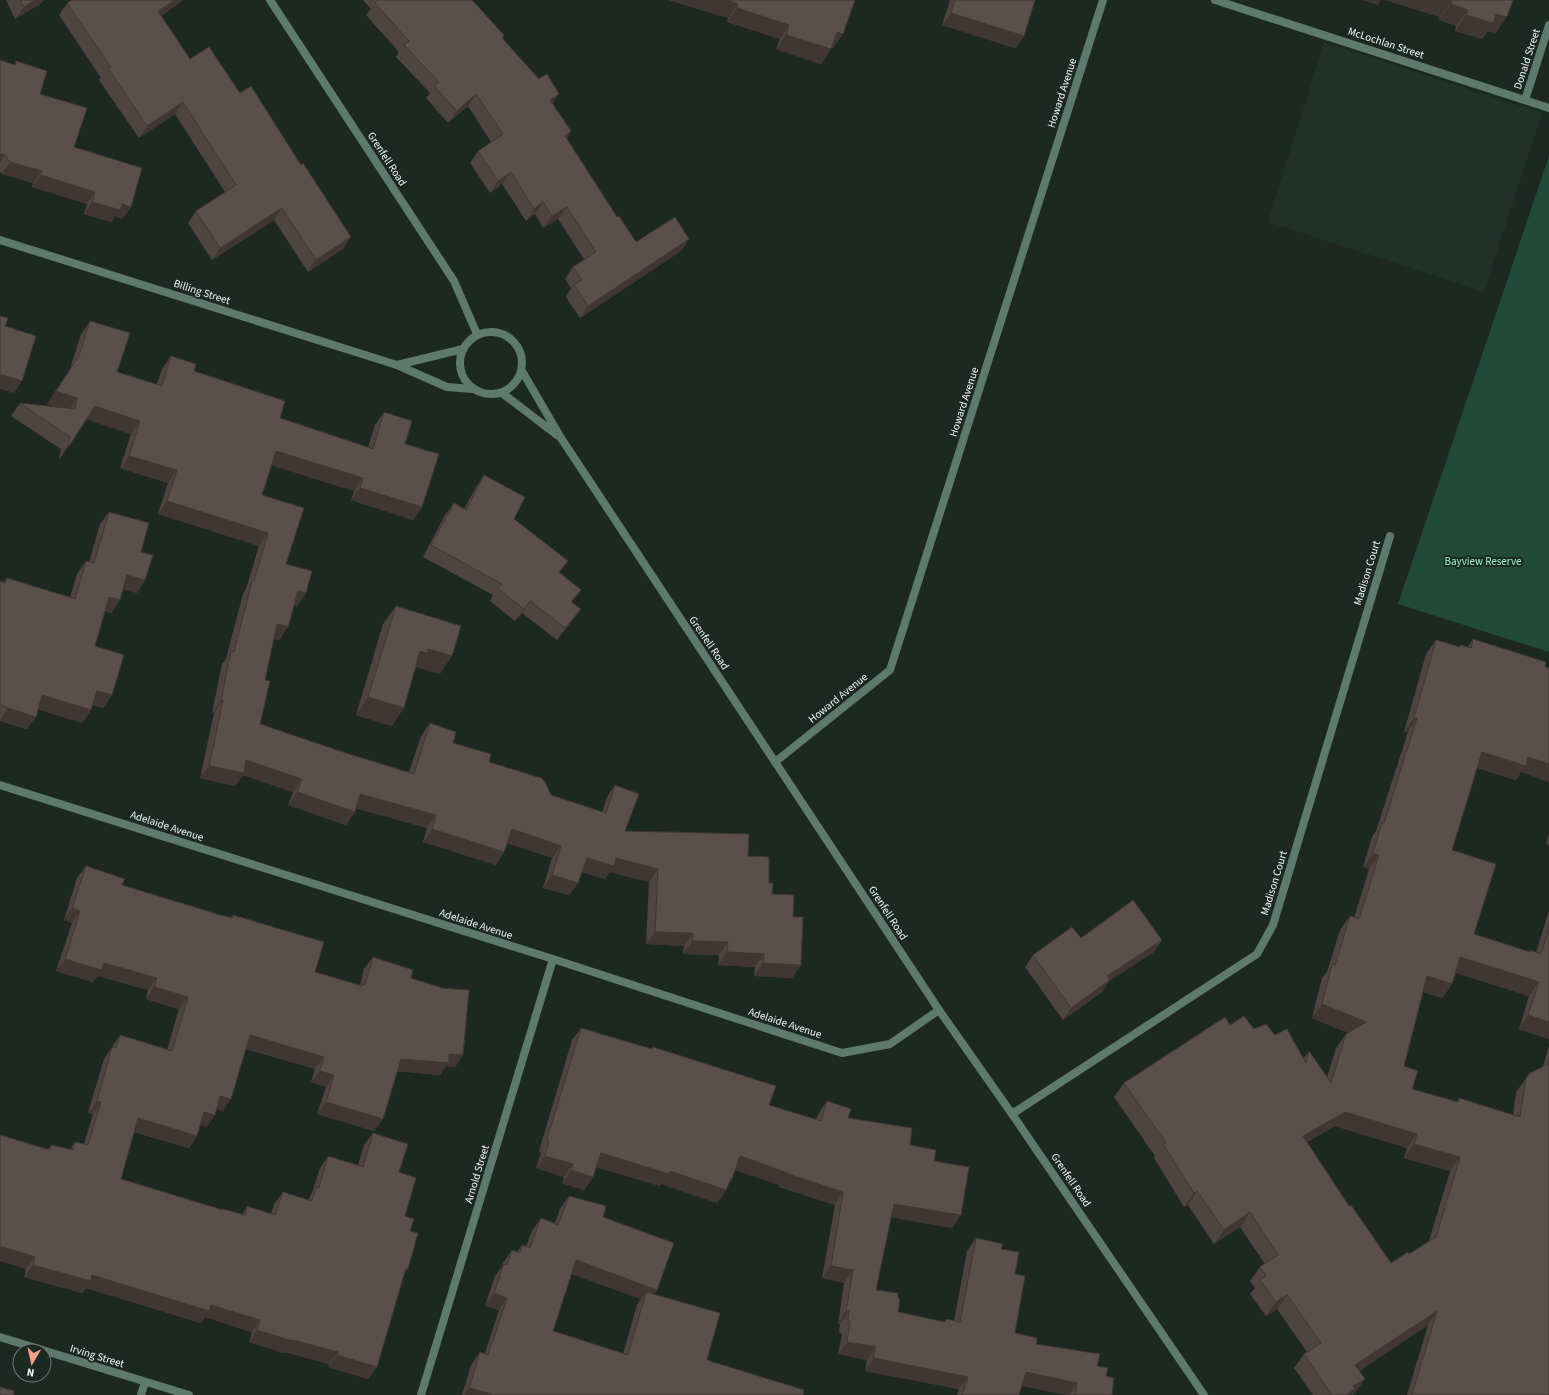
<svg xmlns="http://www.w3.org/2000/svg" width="1549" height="1395" viewBox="0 0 1549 1395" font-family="'Source Sans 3',sans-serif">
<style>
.built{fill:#1f3129}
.green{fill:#22493a}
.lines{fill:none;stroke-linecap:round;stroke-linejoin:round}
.minor{stroke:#5e796d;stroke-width:8}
.tertiary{stroke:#5e796d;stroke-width:8}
.wall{fill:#4e4440;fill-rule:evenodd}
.shaded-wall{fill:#403734}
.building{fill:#5b4f4b;stroke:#403734;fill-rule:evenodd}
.labels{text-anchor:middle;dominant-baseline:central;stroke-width:4;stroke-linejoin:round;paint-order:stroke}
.street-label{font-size:11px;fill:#eff6f3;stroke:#1d2823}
.park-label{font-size:11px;fill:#93f7cf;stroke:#1d2823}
</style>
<rect width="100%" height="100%" fill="#1d2823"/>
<!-- built -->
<path class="built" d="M1324 42 1542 113 1484 292 1268 222Z"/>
<!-- green -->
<path class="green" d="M1549 156V652L1398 604Z"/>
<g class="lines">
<!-- minor -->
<path class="minor" d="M1215 0 1549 108
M1525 100 1549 25
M0 240 397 365 447 387 473 389
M397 365 463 349
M775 762 890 670 1103 0
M0 785 553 959 842 1053 890 1044 939 1010
M1012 1114 1257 954 1273 925 1390 536
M0 1337 189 1395
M141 1395 145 1382
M421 1395 553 959"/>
<!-- tertiary -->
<path class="tertiary" d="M270 0 454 281 477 334
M460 363a31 31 0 1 1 62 0a31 31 0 1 1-62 0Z
M522 371 561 438 939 1010 1012 1114 1204 1395
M502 393 557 435"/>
</g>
<!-- wall -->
<path class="wall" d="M6 0H44L42 3 15 19Z
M72 0H182L179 3 161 16 190 59 343 249 308 272 274 220 212 260 188 223 196 211 225 192 175 114 139 138 99 80 101 78 59 15 67 3Z
M363 0H472L552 104 571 131 567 138 617 217 636 242 689 239 681 251 580 318 566 297 571 288 565 279 573 267 584 259 558 219 543 228 535 214 526 221 502 184 490 193 470 163 478 151 491 142 468 106 448 123 426 98 430 93 396 57 399 52 366 15 371 9Z
M669 0H855L833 48H831L821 64 776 49 780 39 727 22 728 18Z
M950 0H1035L1024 36 1015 48 942 25Z
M1385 0H1513L1496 33 1488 31 1482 39 1455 31 1456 26 1439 20 1440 17Z
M0 60 14 65 16 61 40 94 74 147 131 207 122 219 115 216 111 222 84 214 87 204 32 187 33 183 2 174 0 172Z
M90 321 117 372 157 384 162 369 171 356 194 371 280 418 368 447 375 425 384 412 405 444 422 507 413 520 351 500 354 491 272 465 262 495 286 564 306 593 297 606 294 605 288 627 279 640 274 639 265 680 260 724 346 753 409 772 421 736 430 723 453 743 551 795 602 812 607 797 615 785 625 831 748 856 769 883 772 894 793 917 801 965 792 978 754 976 755 967 718 965 719 955 683 954 684 946 646 944 649 882 610 872 605 879 582 872 578 883 569 895 543 888 552 858 508 843 504 852 496 865 423 842 427 828 356 808 355 812 346 825 288 805 293 792 243 775 235 786 200 778 214 713H212L222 664 226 659 243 594 246 589 259 546 158 514 168 483 120 468 131 434 86 419 60 459 59 458 61 449 11 416 20 403 58 407 47 404 70 369 81 334Z
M484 475 514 519 568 561 559 573 572 602 581 609 572 621 557 640 522 613 515 621 490 601 493 595 423 557 445 515 454 503 464 509 476 487Z
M109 512 141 552 145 580 137 593 123 589 120 600 111 613 105 611 95 646 112 695 103 708 92 705 91 710 82 723 38 709 27 729 0 721V581L4 582 7 578 70 597 77 574 86 561 89 562 100 524Z
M396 606 440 674 417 667 415 670 392 726 356 715 383 624Z
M1473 639 1549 668V782L1521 772 1516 780 1477 768 1452 850 1474 934 1529 952 1530 950 1536 952 1549 911V1039L1519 1029 1529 996 1456 973 1452 984 1442 998 1423 992 1404 1066 1412 1089 1457 1102 1459 1098 1513 1115 1516 1092 1530 1073 1543 1066 1549 1046V1393L1548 1395H1407L1428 1325 1359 1371 1365 1379 1355 1393 1352 1395H1313L1294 1368 1304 1354 1307 1352 1277 1309 1266 1316 1250 1294 1255 1288 1250 1281 1260 1267 1265 1264 1240 1227 1214 1244 1188 1205 1184 1207 1154 1158 1155 1156 1114 1097 1124 1083 1230 1025 1254 1029 1275 1035 1303 1059 1309 1051 1327 1077 1336 1048 1346 1034 1348 1033 1312 1018 1322 978 1327 972 1340 930 1350 916 1354 918 1369 869 1363 867 1372 837 1376 831 1408 732H1404L1426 654 1436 640 1459 647 1460 645 1468 647ZM1335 1126 1407 1148 1404 1158 1450 1171 1429 1241 1409 1254 1391 1263 1349 1206 1307 1142Z
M1549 834V845L1546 844Z
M86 866 122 885 217 914 231 917 233 915 315 972 360 985 364 969 373 957 411 978 463 1055 455 1067 446 1066 440 1075 397 1071 383 1119 374 1131 317 1114 326 1087 311 1082 315 1069 246 1049 223 1111 217 1109 207 1127 200 1125 189 1148 134 1132 121 1179 223 1210 242 1215 247 1206 271 1214 274 1204 283 1192 308 1200 312 1193 320 1168 328 1156 358 1165 364 1145 373 1133 399 1172 405 1216 410 1231 404 1275 377 1367 368 1379 328 1367 329 1364 285 1352 284 1353 249 1342 252 1332 205 1317 201 1323 86 1288 82 1293 24 1277 26 1269 0 1261V1135L48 1149 51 1145 70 1150 75 1142 84 1144 93 1114 88 1113 104 1059 120 1035 167 1050 179 1009 146 999 148 990 98 976 93 982 56 971 72 923 64 920 77 878Z
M1081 938 1162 940 1154 952 1110 980 1102 992 1063 1020 1025 967 1033 955Z
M581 1028 651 1049 653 1047 769 1105 816 1120 819 1113 827 1101 848 1118 910 1145 934 1161 961 1215 952 1228 891 1217 876 1290 898 1298V1312L944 1322 946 1319 954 1321 967 1251 976 1238 1001 1249 1015 1274V1333L1036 1344 1097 1366 1106 1376 1112 1395H1067L1022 1386 1019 1395H957L959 1389 865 1371 867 1360 838 1354 842 1334 839 1332 840 1324H838L844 1283 822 1278 835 1205 779 1187 780 1185 735 1170 732 1179 728 1185 726 1190 717 1203 661 1184 660 1186 596 1167 593 1177 584 1190 562 1183 564 1177 536 1168 541 1153 539 1151 572 1040Z
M569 1196 603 1217 657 1290 654 1294 707 1360 803 1395H462L471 1365 480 1352 484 1354 485 1353 499 1310 485 1306 495 1276 502 1267 503 1263 512 1250 517 1252 522 1245 526 1246 532 1231 541 1218 555 1223 560 1209ZM572 1274 641 1299 637 1305 623 1354 553 1331Z"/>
<!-- shaded-wall -->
<path class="shaded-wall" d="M35 0H44L42 3 15 19 24 7Z
M175 0H182L179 3 149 23 158 11Z
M669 0H726L738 4 728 18Z
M1362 0H1381L1378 5Z
M1385 0H1448L1452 1 1440 17Z
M1451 4 1468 10 1456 26 1439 20Z
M737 8 789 25 780 39 727 22Z
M951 13 1024 36 1015 48 942 25Z
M1496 14 1507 17 1496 33 1488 31 1482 39 1455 31 1466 15Z
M837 32 843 34 833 48 827 46Z
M786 35 831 49 821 64 776 49Z
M476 94 468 106 448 123 457 111Z
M559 94 551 106 550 100Z
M183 102 175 114 139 138 147 126Z
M571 131 563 143 565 136Z
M0 154 5 155 0 162Z
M10 162 42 171 33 183 2 174Z
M511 172 502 184 490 193 498 181Z
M41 175 95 192 87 204 32 187Z
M92 202 122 204 131 207 122 219 115 216 111 222 84 214Z
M543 202 535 214 526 221 534 209Z
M567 207 558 219 543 228 552 216Z
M282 208 274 220 212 260 220 248Z
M351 237 343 249 308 272 316 260Z
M689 239 681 251 580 318 588 306Z
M0 374 22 381 14 393 0 389Z
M56 391 77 398 69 410 47 404Z
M95 406 140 421 131 434 86 419Z
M68 445 69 446 60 459 59 458Z
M276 451 363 478 354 491 267 464Z
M129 456 177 470 168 483 120 468Z
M360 488 422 507 413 520 351 500Z
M167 501 268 533 259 546 158 514Z
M127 575 145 580 137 593 119 588Z
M298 591 306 593 297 606 289 604Z
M109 597 120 600 111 613 100 609Z
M530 601 522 613 515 621Z
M581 609 572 621 557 640 565 628Z
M277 624 288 627 279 640 268 637Z
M428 649 452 656 440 674 417 667 414 670 420 651Z
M97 691 112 695 103 708 88 704Z
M42 695 91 710 82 723 33 708Z
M368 697 404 708 392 726 356 715Z
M221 700H223L214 713H212Z
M8 708 36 717 27 729 0 721V720Z
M1414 718H1417L1408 732H1404Z
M1482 752 1528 757 1549 764V782L1521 772 1516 780 1472 766Z
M246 760 302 779 293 792 243 775 235 786 200 778 209 766Z
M297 792 355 812 346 825 288 805Z
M360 794 436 815 427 828 351 807Z
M432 829 504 852 496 865 423 842Z
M512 829 561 846 552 858 503 842Z
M1373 853 1379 855 1369 869 1363 867Z
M587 858H616L658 869 649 882 610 872 605 879 578 871Z
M552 875 578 883 569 895 543 888Z
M72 908 80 911 72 923 64 920Z
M655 932 693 933 684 946 646 944Z
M1162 940 1154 952 1099 988 1107 976Z
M692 941 728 942 719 955 683 954Z
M727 952 764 954 755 967 718 965Z
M1460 957 1539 982 1529 996 1451 971Z
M65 959 104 963 157 978 148 990 98 976 93 982 56 971Z
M763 963 801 965 792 978 754 976Z
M1427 976 1452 984 1442 998 1417 990Z
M1110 980 1102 992 1063 1020 1071 1008Z
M154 987 188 997 179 1009 146 999Z
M1322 1004 1366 1022 1356 1036 1312 1018Z
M1528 1015 1549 1022V1039L1519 1029Z
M250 1035 324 1057 315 1069 242 1047Z
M449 1054 463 1055 455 1067 446 1066 440 1075 393 1071 401 1059Z
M320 1071 334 1075 326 1087 311 1082Z
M220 1096 231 1099 223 1111 212 1108Z
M97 1101 101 1102 93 1114 88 1113Z
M326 1102 383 1119 374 1131 317 1114Z
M204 1112 215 1115 207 1127 196 1124Z
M1345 1112 1417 1134 1407 1148 1335 1126 1294 1150 1303 1136Z
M138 1118 197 1136 189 1148 130 1130Z
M1414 1144 1460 1157 1450 1171 1404 1158Z
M601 1153 670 1171 731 1178 732 1179 725 1190H726L717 1203 661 1184 660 1186 592 1166Z
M545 1156 573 1164 564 1177 536 1168Z
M740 1156 788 1173 780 1185 731 1169Z
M571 1170 593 1177 584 1190 562 1183Z
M788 1174 843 1192 835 1205 779 1187Z
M1197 1191 1188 1205 1184 1207 1194 1193Z
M894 1204 961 1215 952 1228 885 1216Z
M1250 1212 1240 1227 1214 1244 1224 1230Z
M0 1246 35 1257 26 1269 0 1261Z
M576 1260 657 1290 648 1302 646 1292 641 1299 568 1273Z
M33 1265 92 1275 211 1305 260 1320 252 1332 205 1317 201 1323 86 1288 82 1293 24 1277Z
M831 1266 853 1270 844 1283 822 1278Z
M406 1268 408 1269 400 1281Z
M494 1293 507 1298 499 1310 485 1306Z
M1287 1295 1277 1309 1266 1316 1276 1302Z
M846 1311H849L840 1324H838Z
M1437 1311 1428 1325 1346 1379 1355 1365Z
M257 1330 293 1340 338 1352 329 1364 285 1352 284 1353 249 1342Z
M847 1342 876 1347 867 1360 838 1354Z
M337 1355 377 1367 368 1379 328 1367Z
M873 1358 968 1377 959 1389 865 1371Z
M1026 1372 1077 1383 1069 1395 1017 1385Z
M1365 1379 1355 1393 1352 1395H1346L1353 1386Z
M469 1388 491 1394V1395H464Z"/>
<!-- building -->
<path class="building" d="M20 0H35L24 7Z
M72 0H175L158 11 190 59 209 47 240 93 251 86 301 165 303 163 351 237 316 260 282 208 220 248 196 211 236 185 183 102 147 126 108 68 111 67 67 3Z
M378 0H472L504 35 502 38 539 79 547 74 559 94 550 100 571 131 565 136 617 217 619 216 636 242 675 217 689 239 588 306 574 285 582 280 573 267 596 252 567 207 552 216 543 202 534 209 511 172 498 181 478 151 503 134 476 94 457 111 434 86 439 82 404 45 409 41 375 3Z
M726 0H855L843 34 837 32 831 49 786 35 789 25 737 8 738 4Z
M955 0H1035L1024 36 951 13Z
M1448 0H1513L1507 17 1496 14 1493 23 1466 15 1468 10 1451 4 1452 1Z
M0 60 15 65 16 61 47 71 40 94 87 108 74 147 142 168 131 207 122 204 120 210 92 202 95 192 41 175 42 171 10 162 5 155 0 154Z
M0 316 8 318 5 326 36 336 22 381 0 374Z
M90 321 130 333 117 372 162 386 171 356 196 364 194 371 285 401 280 418 373 449 384 412 412 421 405 444 439 454 422 507 360 488 363 478 276 451 262 495 304 508 286 564 312 571 306 593 298 591 288 627 277 624 265 680 270 681 260 724 346 753 414 774 430 723 456 732 453 743 491 754 489 762 541 778 545 782 551 795 606 813 615 785 639 794 625 831 749 834 748 856 769 857V883H773L772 894 794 895 793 917H803L801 965 763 963 764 954 727 952 728 942 692 941 693 933 655 932 658 869 616 858 614 866 587 858 578 883 552 875 561 846 512 829 504 852 432 829 436 815 360 794 355 812 297 792 302 779 246 760 244 773 209 766 223 700H221L231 651 234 652 252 581H254L268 533 167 501 177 470 129 456 140 421 95 406 69 446 68 445 70 437 20 403 75 409 77 398 56 391 79 356Z
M484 475 525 497 514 519 568 561 559 572 581 590 571 602 581 609 565 628 530 601 524 609 498 589 502 584 431 545 454 503 466 510Z
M109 512 149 523 141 552 153 555 145 580 127 575 120 600 109 597 95 646 124 655 112 695 97 691 91 710 42 695 36 717 8 708 0 704V581L5 583 7 578 75 599 86 561 94 563Z
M396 606 461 626 452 656 428 649 427 653 420 651 404 708 368 697Z
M1473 639 1546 662 1545 667 1549 668V764L1528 757 1526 766 1482 752 1452 850 1496 864 1474 934 1530 952V950L1541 954 1549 929V1022L1528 1015 1539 982 1460 957 1452 984 1427 976 1404 1066 1418 1071 1412 1089 1458 1102 1459 1098 1520 1117 1526 1078 1530 1073 1549 1064V1393L1548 1395H1412L1437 1311 1355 1365 1365 1379 1353 1386 1355 1389 1346 1395H1332L1304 1354 1321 1343 1287 1295 1276 1302 1260 1280 1266 1276 1260 1267 1278 1255 1250 1212 1224 1230 1197 1191 1194 1193 1163 1144 1166 1143 1124 1083 1225 1017 1230 1025 1244 1016 1254 1029 1266 1024 1275 1035 1287 1029 1306 1063 1309 1051 1331 1083 1346 1034 1366 1022 1322 1004 1332 964 1335 965 1350 916 1359 919 1379 855 1373 853 1382 823H1384L1417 718H1414L1436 640 1460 647V645L1471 648ZM1345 1112 1417 1134 1414 1144 1460 1157 1436 1237 1409 1254 1408 1252 1391 1263 1351 1205 1349 1206 1303 1136Z
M86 866 125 879 122 885 217 914 232 918 233 915 324 942 315 972 362 986 363 984 365 985 373 957 413 970 411 978 442 988 469 990 463 1055 449 1054V1063L401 1059 383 1119 326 1102 334 1075 320 1071 324 1057 250 1035 231 1099 220 1096 215 1115 204 1112 197 1136 138 1118 121 1179 223 1210V1209L245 1215 247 1206 275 1215 283 1192 312 1201 316 1187 319 1188 328 1156 363 1167 373 1133 408 1144 399 1172 416 1178 405 1216 414 1219 410 1231 418 1233 408 1269 406 1268 377 1367 337 1355 338 1352 293 1340V1341L257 1330 260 1320 211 1305 209 1311 92 1275 91 1281 33 1265 35 1257 0 1246V1135L50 1150 51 1145 73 1150 75 1142 88 1145 101 1102 97 1101 112 1047 116 1048 120 1035 172 1051 188 997 154 987 157 978 104 963 101 970 65 959 80 911 72 908Z
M1133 900 1162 940 1107 976 1110 980 1071 1008 1033 955 1072 927 1081 938Z
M581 1028 652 1049 653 1047 776 1086 769 1105 821 1121 827 1101 851 1109 848 1118 912 1128 910 1145 936 1150 934 1161 969 1167 961 1215 894 1204 876 1290 898 1293V1298L900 1299 898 1312 945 1322 946 1319 960 1322 976 1238 1003 1244 1001 1249 1019 1252 1015 1274 1025 1276 1015 1333 1037 1338 1036 1344 1100 1354 1097 1366 1108 1368 1106 1376 1114 1378 1112 1395H1075L1077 1383 1026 1372 1019 1395H962L968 1377 873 1358 876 1347 847 1342 850 1321 848 1320 849 1311H846L853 1270 831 1266 843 1192 788 1174V1173L740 1156 732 1179 731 1178 726 1190 670 1171 669 1174 601 1153 593 1177 571 1170 573 1164 545 1156 549 1141 547 1139Z
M569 1196 606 1206 603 1217 674 1243 657 1290 576 1260 553 1331 628 1355 646 1292 720 1313 707 1360 804 1390 803 1395H491V1394L469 1388 480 1352 488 1355 491 1344H492L507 1298 494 1293 504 1264 507 1265 512 1250 520 1253 522 1245 530 1248 541 1218 558 1225Z
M0 1387 14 1391 13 1394 15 1395H0Z"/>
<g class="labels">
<!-- street labels -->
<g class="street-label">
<text transform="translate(1386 43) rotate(18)">McLochlan Street</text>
<text transform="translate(1527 59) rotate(-72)">Donald Street</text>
<text transform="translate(1062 93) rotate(-72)">Howard Avenue</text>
<text transform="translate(387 159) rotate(57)">Grenfell Road</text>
<text transform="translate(202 292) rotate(18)">Billing Street</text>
<text transform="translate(964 402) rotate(-72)">Howard Avenue</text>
<text transform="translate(1367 573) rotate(-73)">Madison Court</text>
<text transform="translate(709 643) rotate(56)">Grenfell Road</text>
<text transform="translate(838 698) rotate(-39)">Howard Avenue</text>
<text transform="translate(167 826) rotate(18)">Adelaide Avenue</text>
<text transform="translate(1274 883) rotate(-73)">Madison Court</text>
<text transform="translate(888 913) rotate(57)">Grenfell Road</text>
<text transform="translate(476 924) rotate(18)">Adelaide Avenue</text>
<text transform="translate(785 1023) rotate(18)">Adelaide Avenue</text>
<text transform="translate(477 1174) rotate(-73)">Arnold Street</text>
<text transform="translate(1071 1180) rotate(56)">Grenfell Road</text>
<text transform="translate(97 1356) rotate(17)">Irving Street</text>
</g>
<!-- park labels -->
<g class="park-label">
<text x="1483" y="561">Bayview Reserve</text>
</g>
</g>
<!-- north arrow -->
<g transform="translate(32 1363) rotate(189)"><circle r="19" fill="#1d2823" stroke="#717a76"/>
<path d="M0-3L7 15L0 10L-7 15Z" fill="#f49e88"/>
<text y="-6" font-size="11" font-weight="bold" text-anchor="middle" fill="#eff6f3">N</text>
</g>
</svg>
